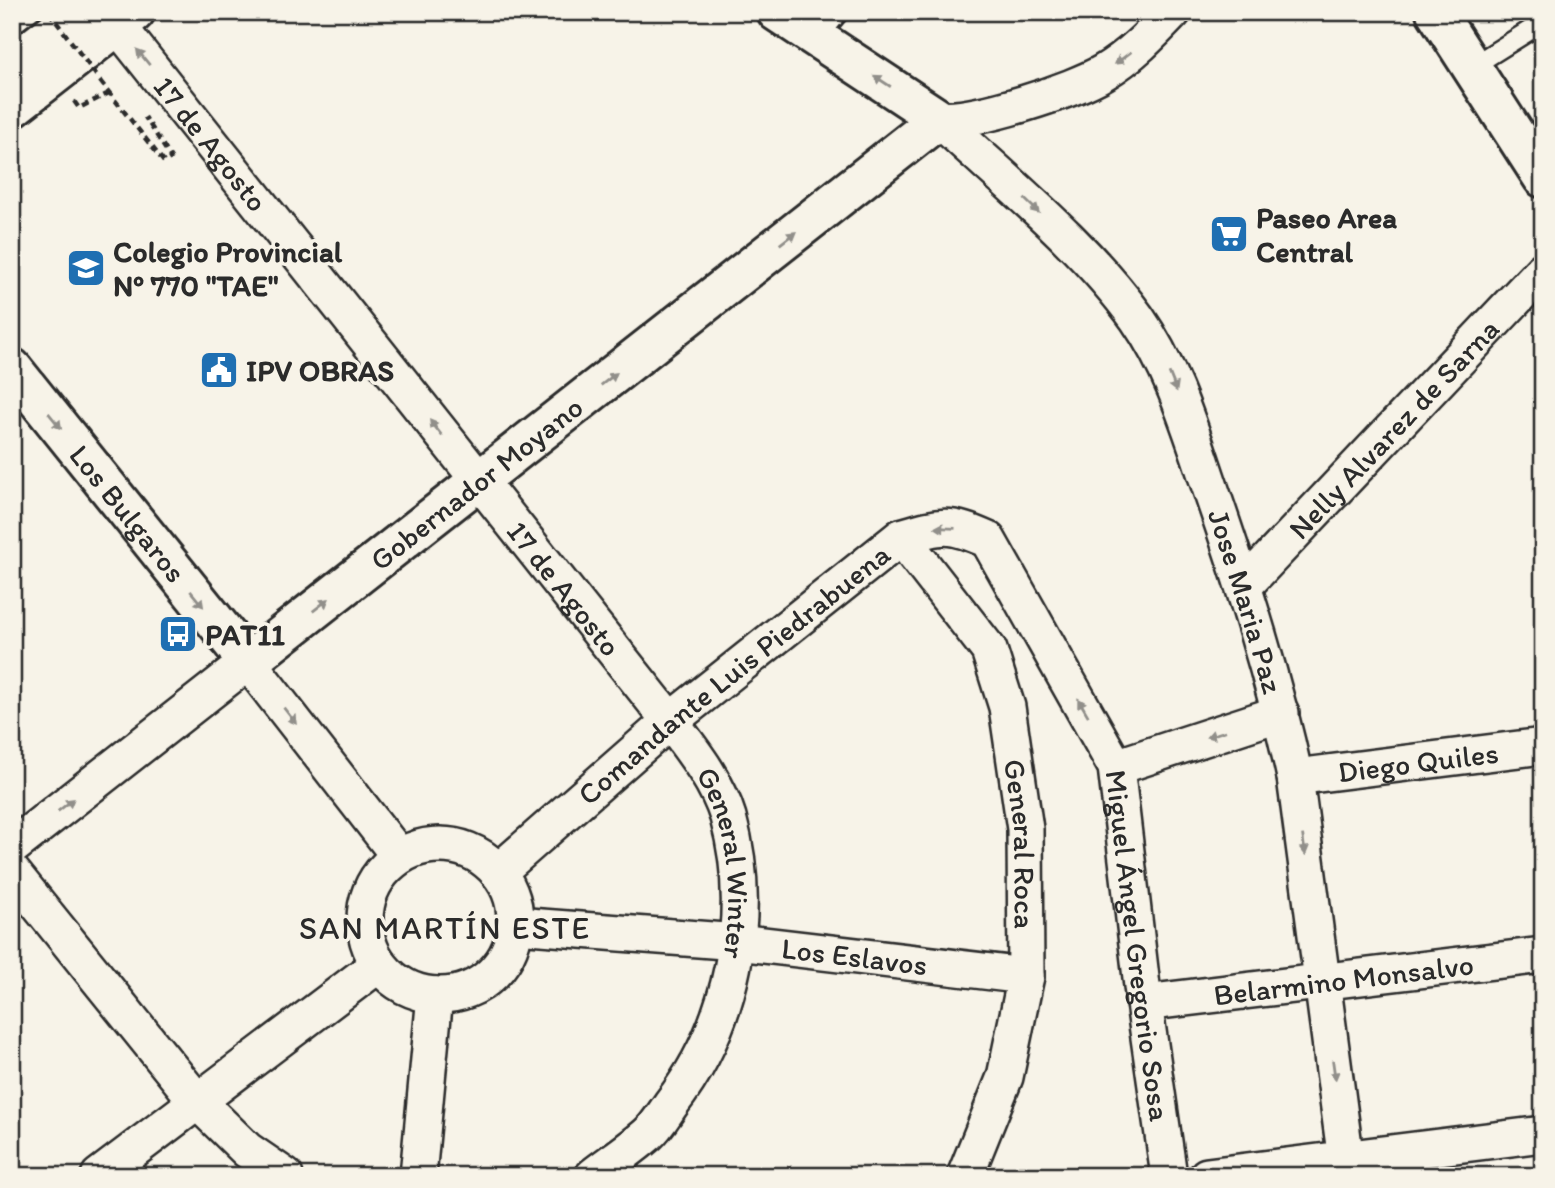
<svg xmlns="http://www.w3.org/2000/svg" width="1555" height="1188" viewBox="0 0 1555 1188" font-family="Itim,sans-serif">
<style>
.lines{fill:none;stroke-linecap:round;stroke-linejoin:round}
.lane-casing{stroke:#2b2b2b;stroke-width:23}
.street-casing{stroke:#2b2b2b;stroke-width:40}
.secondary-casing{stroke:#2b2b2b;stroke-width:44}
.highway-casing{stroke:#2b2b2b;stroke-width:44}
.path{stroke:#2b2b2b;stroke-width:4.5;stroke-dasharray:7 5;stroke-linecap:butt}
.lane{stroke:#f7f3e8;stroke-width:18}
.street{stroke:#f7f3e8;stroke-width:35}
.secondary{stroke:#f7f3e8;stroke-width:38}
.highway{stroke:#f7f3e8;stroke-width:38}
.path-bridge{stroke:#2b2b2b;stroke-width:4.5;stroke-dasharray:7 5;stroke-linecap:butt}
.oneway{fill:#918f8a}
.labels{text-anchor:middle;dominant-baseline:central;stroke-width:7;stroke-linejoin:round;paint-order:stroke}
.street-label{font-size:30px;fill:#2b2b2b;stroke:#f7f3e8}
.poi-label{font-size:30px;font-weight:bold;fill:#2b2b2b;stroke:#f7f3e8;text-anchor:start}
.neighbourhood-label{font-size:32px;letter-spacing:2px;fill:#2b2b2b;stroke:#f7f3e8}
</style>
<rect width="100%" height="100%" fill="#f7f3e8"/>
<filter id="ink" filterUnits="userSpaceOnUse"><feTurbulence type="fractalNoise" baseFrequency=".0143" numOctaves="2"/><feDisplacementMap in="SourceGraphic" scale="14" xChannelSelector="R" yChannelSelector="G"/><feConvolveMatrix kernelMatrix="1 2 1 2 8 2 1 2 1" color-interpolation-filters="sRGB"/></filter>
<g filter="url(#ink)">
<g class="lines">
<!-- lane casing -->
<g class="lane-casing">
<path id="lane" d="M817 38 839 12
M1471 67 1543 22"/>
</g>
<!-- street casing -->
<g class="street-casing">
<g id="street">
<path id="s1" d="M118 26 670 721C692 750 717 781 728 817 755 914 732 1025 671 1104 664 1114 657 1126 648 1134 631 1149 611 1162 593 1176"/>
<path id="s2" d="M939 119C1006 182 1083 243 1137 318 1174 371 1191 432 1212 493 1244 586 1274 680 1295 777L1348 1176"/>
<path d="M939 119C974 123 1074 90 1104 72 1131 56 1152 34 1173 12"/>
<path id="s3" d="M901 537 989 650 1007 707 1025 829 1026 976 1005 1077 965 1176"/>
<path id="s4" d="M1244 586 1543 270"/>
<path d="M1116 767 1281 713"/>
<path id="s5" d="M1295 777 1543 746"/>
<circle cx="440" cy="920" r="75"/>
<path d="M12 847 248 662 399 856"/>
<path d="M12 872 196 1100 247 1150 285 1176"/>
<path id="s6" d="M498 872 670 721 901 537C941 525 948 522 988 540L1116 767 1144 1003 1169 1176"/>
<path id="s7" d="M515 925 738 942 1026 976"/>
<path id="s8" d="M1144 1003 1543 955"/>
<path d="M99 1176 379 964"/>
<path d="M418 1176 435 995"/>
<path d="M1207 1176 1543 1134"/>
</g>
</g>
<!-- secondary casing -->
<g class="secondary-casing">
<g id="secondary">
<path d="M1436 12 1543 178"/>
<path id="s9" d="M12 368 248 662 939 119 777 12"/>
</g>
</g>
<!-- highway casing -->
<g class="highway-casing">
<path id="highway" d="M12 64 80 12
M12 108 135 12"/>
</g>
<!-- path -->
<path class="path" d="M100 81 164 162 171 158 145 117
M74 101 79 108 109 93"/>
<!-- lane -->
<use href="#lane" class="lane"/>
<!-- street -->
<use href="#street" class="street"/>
<!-- secondary -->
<use href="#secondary" class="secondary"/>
<!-- highway -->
<use href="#highway" class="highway"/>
<!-- path-bridge -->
<path class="path-bridge" d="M49 12 99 79"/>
</g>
<!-- one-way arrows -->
<defs><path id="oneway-solid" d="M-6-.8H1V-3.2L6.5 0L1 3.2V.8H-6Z" transform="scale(1.75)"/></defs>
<g class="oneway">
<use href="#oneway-solid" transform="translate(143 57) rotate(-129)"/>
<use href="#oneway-solid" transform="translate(1123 58) rotate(143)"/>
<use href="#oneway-solid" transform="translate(882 81) rotate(-147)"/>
<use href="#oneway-solid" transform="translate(1032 206) rotate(44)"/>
<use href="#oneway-solid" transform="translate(788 238) rotate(-38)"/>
<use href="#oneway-solid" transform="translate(609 379) rotate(-38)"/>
<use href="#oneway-solid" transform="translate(1173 382) rotate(68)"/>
<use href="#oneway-solid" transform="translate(55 421) rotate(51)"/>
<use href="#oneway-solid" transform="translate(436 428) rotate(-128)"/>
<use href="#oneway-solid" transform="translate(945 528) rotate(-178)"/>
<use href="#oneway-solid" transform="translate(197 599) rotate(51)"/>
<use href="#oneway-solid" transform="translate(321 605) rotate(-38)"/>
<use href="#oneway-solid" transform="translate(1083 707) rotate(-120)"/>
<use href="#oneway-solid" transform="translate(290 716) rotate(52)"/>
<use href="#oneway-solid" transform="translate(1216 734) rotate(162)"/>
<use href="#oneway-solid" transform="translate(66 805) rotate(-38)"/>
<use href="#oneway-solid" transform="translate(1304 845) rotate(82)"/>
<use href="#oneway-solid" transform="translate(1334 1070) rotate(82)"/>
</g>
</g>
<!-- icons -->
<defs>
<g id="supermarket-square" transform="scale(2.0125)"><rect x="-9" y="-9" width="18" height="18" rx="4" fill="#1f6fb2" stroke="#f7f3e8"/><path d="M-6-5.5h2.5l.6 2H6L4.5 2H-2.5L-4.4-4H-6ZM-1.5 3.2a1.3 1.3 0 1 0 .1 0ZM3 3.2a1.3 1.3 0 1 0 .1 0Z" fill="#fff"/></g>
<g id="school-square" transform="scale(2.0125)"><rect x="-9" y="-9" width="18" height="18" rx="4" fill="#1f6fb2" stroke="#f7f3e8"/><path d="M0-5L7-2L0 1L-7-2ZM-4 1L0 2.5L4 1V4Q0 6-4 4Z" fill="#fff"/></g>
<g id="civic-square" transform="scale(2.0125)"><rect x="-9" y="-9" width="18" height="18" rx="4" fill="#1f6fb2" stroke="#f7f3e8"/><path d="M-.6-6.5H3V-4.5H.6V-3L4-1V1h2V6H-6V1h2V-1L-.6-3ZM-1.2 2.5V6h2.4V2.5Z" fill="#fff"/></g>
<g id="bus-square" transform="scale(2.0125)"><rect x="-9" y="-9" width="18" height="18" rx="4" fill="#1f6fb2" stroke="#f7f3e8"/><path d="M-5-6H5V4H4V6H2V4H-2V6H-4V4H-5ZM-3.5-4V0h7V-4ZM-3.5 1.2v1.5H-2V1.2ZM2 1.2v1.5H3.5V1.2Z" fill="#fff"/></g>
</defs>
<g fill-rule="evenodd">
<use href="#supermarket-square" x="1229" y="234"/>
<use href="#school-square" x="86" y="268"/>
<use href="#civic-square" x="219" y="370"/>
<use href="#bus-square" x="178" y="634"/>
</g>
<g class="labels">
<!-- street labels -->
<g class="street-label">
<text stroke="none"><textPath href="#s1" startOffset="150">17 de Agosto</textPath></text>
<text stroke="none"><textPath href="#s4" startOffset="217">Nelly Alvarez de Sarna</textPath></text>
<text stroke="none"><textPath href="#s9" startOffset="667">Gobernador Moyano</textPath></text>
<text stroke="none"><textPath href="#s9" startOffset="186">Los Bulgaros</textPath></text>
<text stroke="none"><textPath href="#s1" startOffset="718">17 de Agosto</textPath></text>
<text stroke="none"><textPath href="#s2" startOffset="586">Jose Maria Paz</textPath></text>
<text stroke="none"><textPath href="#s6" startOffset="308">Comandante Luis Piedrabuena</textPath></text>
<text stroke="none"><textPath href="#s5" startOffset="124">Diego Quiles</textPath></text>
<text stroke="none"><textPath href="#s3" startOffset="341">General Roca</textPath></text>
<text stroke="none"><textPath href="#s1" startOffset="1045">General Winter</textPath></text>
<text stroke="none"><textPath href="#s6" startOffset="1055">Miguel Ángel Gregorio Sosa</textPath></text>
<text stroke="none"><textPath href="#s7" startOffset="341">Los Eslavos</textPath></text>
<text stroke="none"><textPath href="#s8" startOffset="201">Belarmino Monsalvo</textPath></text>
</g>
<!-- poi labels -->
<g class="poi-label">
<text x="1256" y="217">Paseo Area<tspan x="1256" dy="34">Central</tspan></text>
<text x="113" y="251">Colegio Provincial<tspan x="113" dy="34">Nº 770 "TAE"</tspan></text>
<text x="246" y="370">IPV OBRAS</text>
<text x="205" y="634">PAT11</text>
</g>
<!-- neighbourhood labels -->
<g class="neighbourhood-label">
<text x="445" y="928">SAN MARTÍN ESTE</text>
</g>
</g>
<!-- margin -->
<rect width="1555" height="1188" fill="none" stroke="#f7f3e8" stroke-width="42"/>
<rect x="21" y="21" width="1513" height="1146" fill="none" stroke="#2b2b2b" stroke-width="2.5" filter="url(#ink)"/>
</svg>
